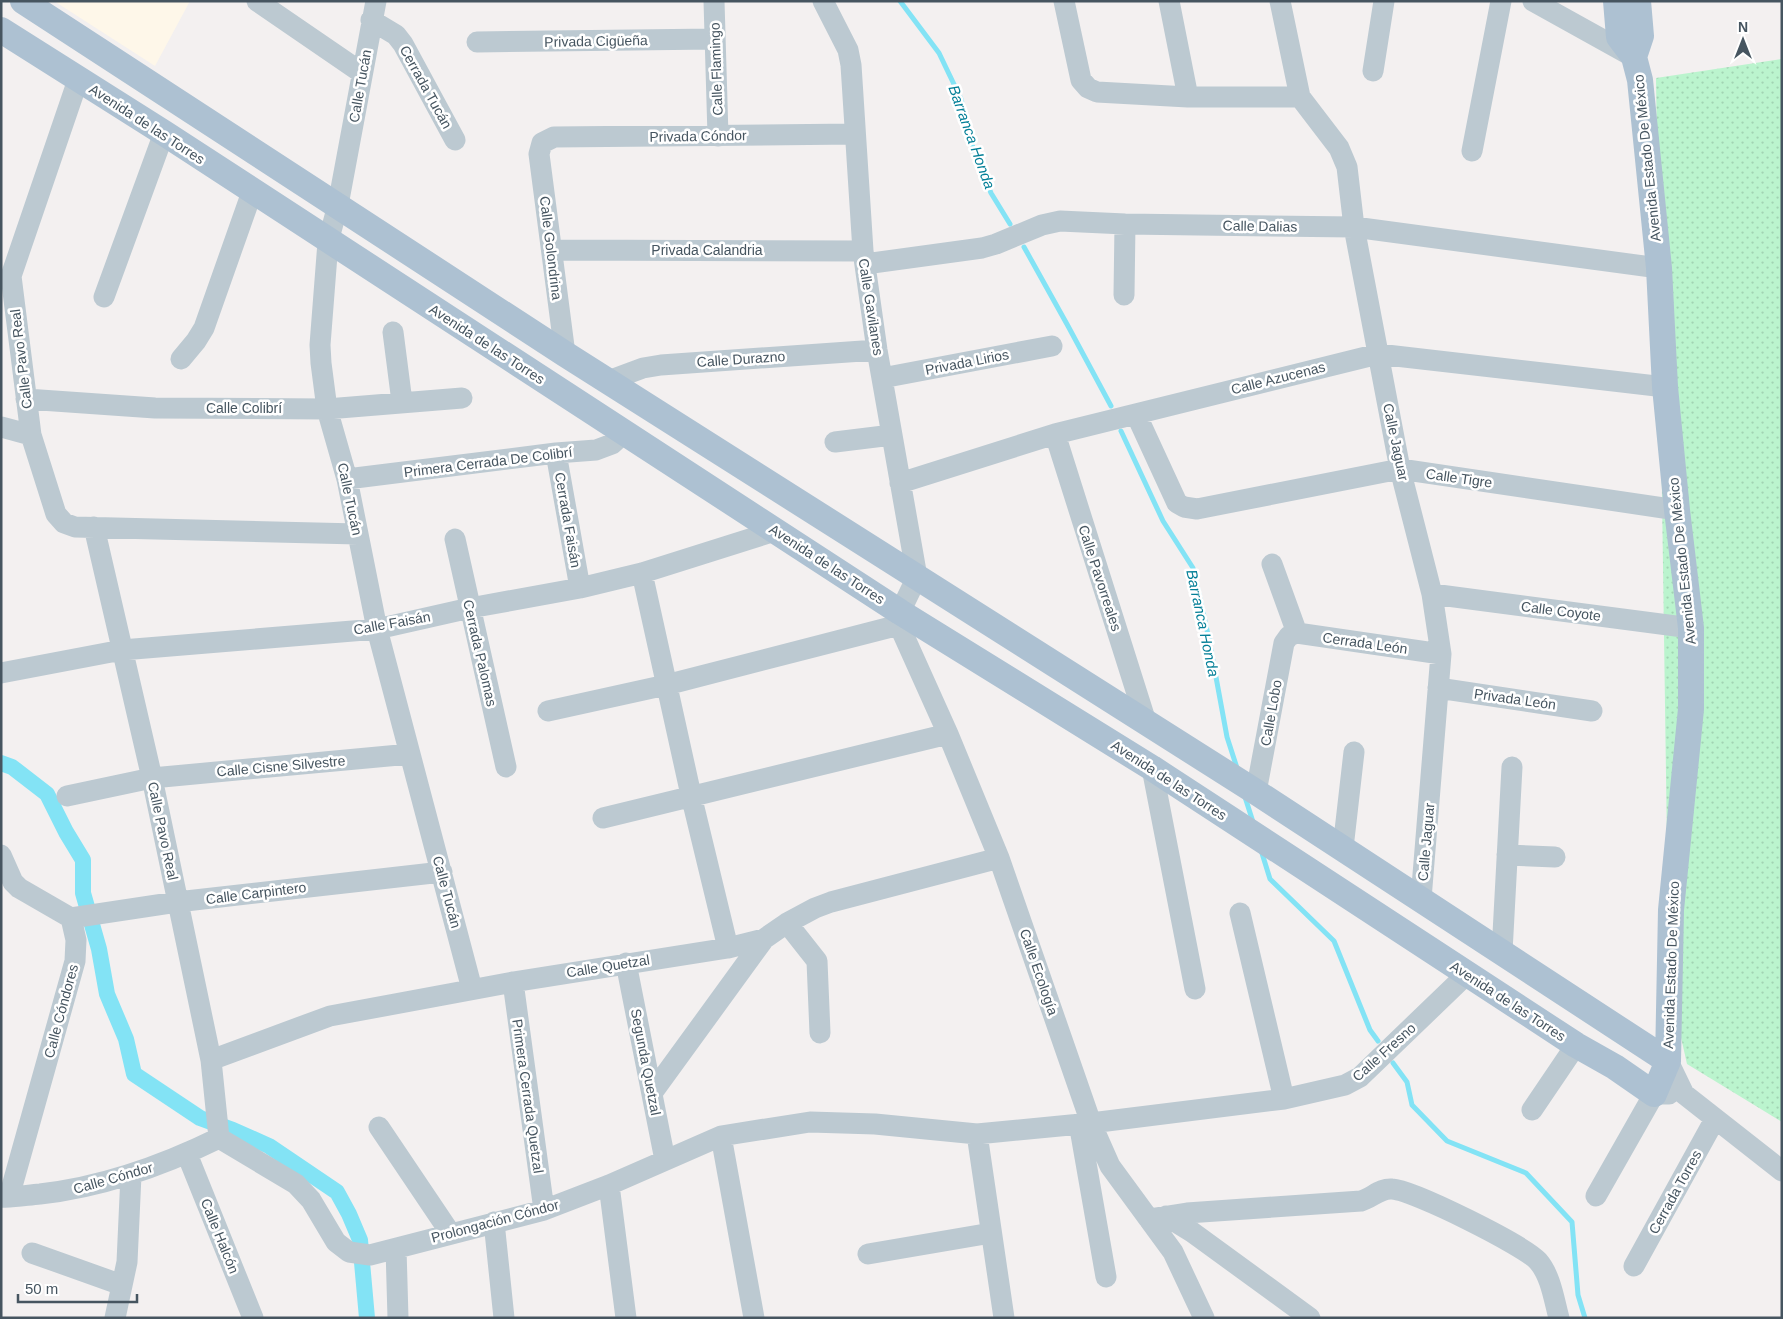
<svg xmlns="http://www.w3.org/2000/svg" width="1783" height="1319" viewBox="0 0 1783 1319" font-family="Helvetica,sans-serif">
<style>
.commercial{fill:#fef7e9}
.grass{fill:url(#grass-dots)}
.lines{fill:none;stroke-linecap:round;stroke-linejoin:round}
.stream{stroke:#83e3f5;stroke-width:5}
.canal{stroke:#83e3f5;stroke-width:16}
.minor{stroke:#bcc9d1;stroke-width:21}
.major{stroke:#adc1d2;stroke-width:26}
.labels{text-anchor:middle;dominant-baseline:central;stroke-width:5;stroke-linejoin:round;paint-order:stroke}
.street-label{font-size:14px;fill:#465560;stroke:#fff}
.water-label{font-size:15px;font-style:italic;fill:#037f97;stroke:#fff}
</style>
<defs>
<pattern id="grass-dots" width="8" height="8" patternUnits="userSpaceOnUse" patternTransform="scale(1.25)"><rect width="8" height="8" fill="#bbf4ce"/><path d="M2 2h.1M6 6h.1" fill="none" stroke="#a2d3b3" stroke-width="1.8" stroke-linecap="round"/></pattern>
</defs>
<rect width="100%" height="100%" fill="#f3f0f0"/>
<!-- commercial -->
<path class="commercial" d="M54 1H190L155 66Z"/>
<!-- grass -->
<path class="grass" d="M1782 59V1122L1687 1064 1669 984 1656 78Z"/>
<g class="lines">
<!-- stream -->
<path class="stream" d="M900 1 939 53 961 99 973 148 991 193 1010 224
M1024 247 1068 326 1111 406
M1121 431 1163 521 1193 568 1209 639 1227 737 1237 768
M1245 797 1253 822
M1261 850 1270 879 1334 941 1370 1030 1378 1041
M1393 1063 1407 1082 1412 1105 1447 1141 1526 1173 1572 1222 1578 1295 1585 1318"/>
<!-- canal -->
<path class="canal" d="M1 763 12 767 47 794 66 832 83 860V893L99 949 107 994 126 1039 134 1074 200 1118 233 1130 269 1146 337 1192 349 1214 360 1240 367 1318"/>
<!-- minor -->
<path class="minor" d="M257 1 362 73
M376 1 338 205 328 242 320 345 321 363 327 409 347 479 377 629 472 989
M714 1 718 136
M823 1 848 50 851 65 863 251 877 350 917 577 900 612 899 625 948 734 999 858 1091 1123 1110 1166 1173 1252 1204 1318
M1064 1 1081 80 1088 88 1097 92 1188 97H1300
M1169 1 1188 97
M1280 1 1300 97 1339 148 1347 167 1354 227 1400 469 1432 594 1441 654 1421 899
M1533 1 1632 56
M371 20 396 35 403 44 455 140
M477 42 714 39
M1373 71 1384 1
M78 80 11 276 31 435 56 514 64 523 75 527 358 534
M1472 151 1501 1
M552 250 863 251
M865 264 982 248 996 244 1042 225 1060 221 1125 224 1354 227 1659 268
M1124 295 1125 224
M104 297 164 133
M393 332 402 402
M565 354 539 154 542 143 554 137 855 134
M181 359 196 341 204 328 252 192
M882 378 1052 346
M608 381 643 368 661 365 877 350
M26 399 155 408 327 409 462 398
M1136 414 1177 503 1184 507 1197 509 1400 469 1677 510
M1 427 31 435
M1055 434 1146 722
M835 442 892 435
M556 453 580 588
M347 479 556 453 596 450 612 444 624 433
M900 483 1055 434 1378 354 1665 387
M94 527 152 778 211 1060 219 1138
M455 539 506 767
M1272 564 1297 633
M642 573 691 795 728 948
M1432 594 1691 628
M1 673 122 650 377 629 470 608 580 588 642 573 775 531
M1438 688 1592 711
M548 711 666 685 899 625
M1152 768 1195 989
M1256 792 1284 643 1289 636 1297 633 1441 654
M67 796 152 778 410 754
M603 818 948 734
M1343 848 1354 752
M1 855 13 882 19 888 71 918 76 940 75 961 9 1197
M1507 855 1555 857
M1240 913 1284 1099
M71 918 177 902 442 872
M787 923 817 961 820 1033
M1502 952 1512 767
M626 963 665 1160
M513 982 544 1210
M211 1060 330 1016 513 982 728 948 764 939 787 923 815 908 831 902 999 858
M1668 1061 1684 1094 1782 1171
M652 1093 764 939
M1532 1110 1576 1045
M1079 1123 1106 1277
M379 1127 451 1234
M977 1134 1004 1318
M721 1136 754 1318
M219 1138 296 1184 311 1200 336 1242 349 1252 370 1255 544 1210 609 1185 721 1136 810 1122 875 1124 977 1134 1091 1123 1284 1099 1345 1085 1360 1077 1467 974
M187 1154 253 1318
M609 1185 626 1318
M1596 1196 1654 1094H1669
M1 1197C14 1198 27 1195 40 1194 103 1187 162 1166 219 1138
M1166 1216 1192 1232 1310 1318
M1149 1219 1187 1213 1361 1201C1372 1198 1380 1188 1392 1189 1413 1190 1525 1246 1538 1261 1551 1276 1554 1300 1559 1318
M494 1222 504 1318
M396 1248 398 1318
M32 1253 122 1285
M868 1254 991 1233
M1634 1266 1715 1119
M115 1318 127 1262 131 1175"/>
<!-- major -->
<path class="major" d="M23 1 565 354 1256 792 1668 1061
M1 30 164 133 900 612 1152 768 1576 1045 1615 1067 1654 1094 1668 1061 1671 910 1691 709V628L1677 510 1665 387 1659 268 1640 80 1634 57 1619 37 1616 1
M1634 57 1641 36 1638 1"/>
</g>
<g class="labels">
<!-- street labels -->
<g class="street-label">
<text transform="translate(596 41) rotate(-1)">Privada Cigüeña</text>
<text transform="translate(716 69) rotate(-92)">Calle Flamingo</text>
<text transform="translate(360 86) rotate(-80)">Calle Tucán</text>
<text transform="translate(426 87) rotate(61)">Cerrada Tucán</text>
<text transform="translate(147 124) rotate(33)">Avenida de las Torres</text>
<text transform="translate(698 136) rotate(-1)">Privada Cóndor</text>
<text transform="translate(1647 158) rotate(-96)">Avenida Estado De México</text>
<text transform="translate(1260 226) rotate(1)">Calle Dalias</text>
<text transform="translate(551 248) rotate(83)">Calle Golondrina</text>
<text x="707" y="250">Privada Calandria</text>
<text transform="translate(871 307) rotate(81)">Calle Gavilanes</text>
<text transform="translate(487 344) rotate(33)">Avenida de las Torres</text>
<text transform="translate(21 359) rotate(-97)">Calle Pavo Real</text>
<text transform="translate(741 359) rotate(-4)">Calle Durazno</text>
<text transform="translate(967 362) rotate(-11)">Privada Lirios</text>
<text transform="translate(1278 378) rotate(-14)">Calle Azucenas</text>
<text x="244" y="408">Calle Colibrí</text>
<text transform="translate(1396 442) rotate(78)">Calle Jaguar</text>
<text transform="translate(488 462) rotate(-7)">Primera Cerrada De Colibrí</text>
<text transform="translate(1459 478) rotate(8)">Calle Tigre</text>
<text transform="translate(350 499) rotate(78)">Calle Tucán</text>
<text transform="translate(568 520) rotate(80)">Cerrada Faisán</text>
<text transform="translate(1682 561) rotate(-96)">Avenida Estado De México</text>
<text transform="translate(827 564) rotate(33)">Avenida de las Torres</text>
<text transform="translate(1100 578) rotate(72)">Calle Pavorreales</text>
<text transform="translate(1561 611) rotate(7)">Calle Coyote</text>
<text transform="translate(392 623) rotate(-10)">Calle Faisán</text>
<text transform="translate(1365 643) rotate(8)">Cerrada León</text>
<text transform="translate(480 653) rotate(77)">Cerrada Palomas</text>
<text transform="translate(1515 699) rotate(8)">Privada León</text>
<text transform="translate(1271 713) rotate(-80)">Calle Lobo</text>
<text transform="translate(281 766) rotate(-5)">Calle Cisne Silvestre</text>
<text transform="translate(1169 780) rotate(33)">Avenida de las Torres</text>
<text transform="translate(163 831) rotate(78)">Calle Pavo Real</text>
<text transform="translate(1426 842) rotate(-85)">Calle Jaguar</text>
<text transform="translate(447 892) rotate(75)">Calle Tucán</text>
<text transform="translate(256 893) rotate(-7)">Calle Carpintero</text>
<text transform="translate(1671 965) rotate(-88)">Avenida Estado De México</text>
<text transform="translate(608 966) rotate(-9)">Calle Quetzal</text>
<text transform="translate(1039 972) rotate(71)">Calle Ecología</text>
<text transform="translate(1508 1001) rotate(33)">Avenida de las Torres</text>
<text transform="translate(61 1011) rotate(-75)">Calle Cóndores</text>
<text transform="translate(1384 1052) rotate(-42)">Calle Fresno</text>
<text transform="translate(646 1062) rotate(79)">Segunda Quetzal</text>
<text transform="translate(528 1096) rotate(82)">Primera Cerrada Quetzal</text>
<text transform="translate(113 1178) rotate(-16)">Calle Cóndor</text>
<text transform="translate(1675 1192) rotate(-61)">Cerrada Torres</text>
<text transform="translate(495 1221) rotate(-15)">Prolongación Cóndor</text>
<text transform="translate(220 1236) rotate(68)">Calle Halcón</text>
</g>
<!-- water labels -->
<g class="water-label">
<text transform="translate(972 137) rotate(70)">Barranca Honda</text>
<text transform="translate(1203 623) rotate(78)">Barranca Honda</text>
</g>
</g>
<!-- border -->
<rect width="1783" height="1319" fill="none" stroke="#465560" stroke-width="5"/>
<!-- north arrow -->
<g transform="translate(1743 40)" stroke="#ffffff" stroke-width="4" paint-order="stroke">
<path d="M0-4L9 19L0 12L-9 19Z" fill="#465560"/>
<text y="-8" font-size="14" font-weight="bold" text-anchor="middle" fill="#465560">N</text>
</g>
<!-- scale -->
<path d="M18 1294v8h119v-8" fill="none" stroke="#465560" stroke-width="2.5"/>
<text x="25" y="1294" font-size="15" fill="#465560" stroke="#ffffff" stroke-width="4" paint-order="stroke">50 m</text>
</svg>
